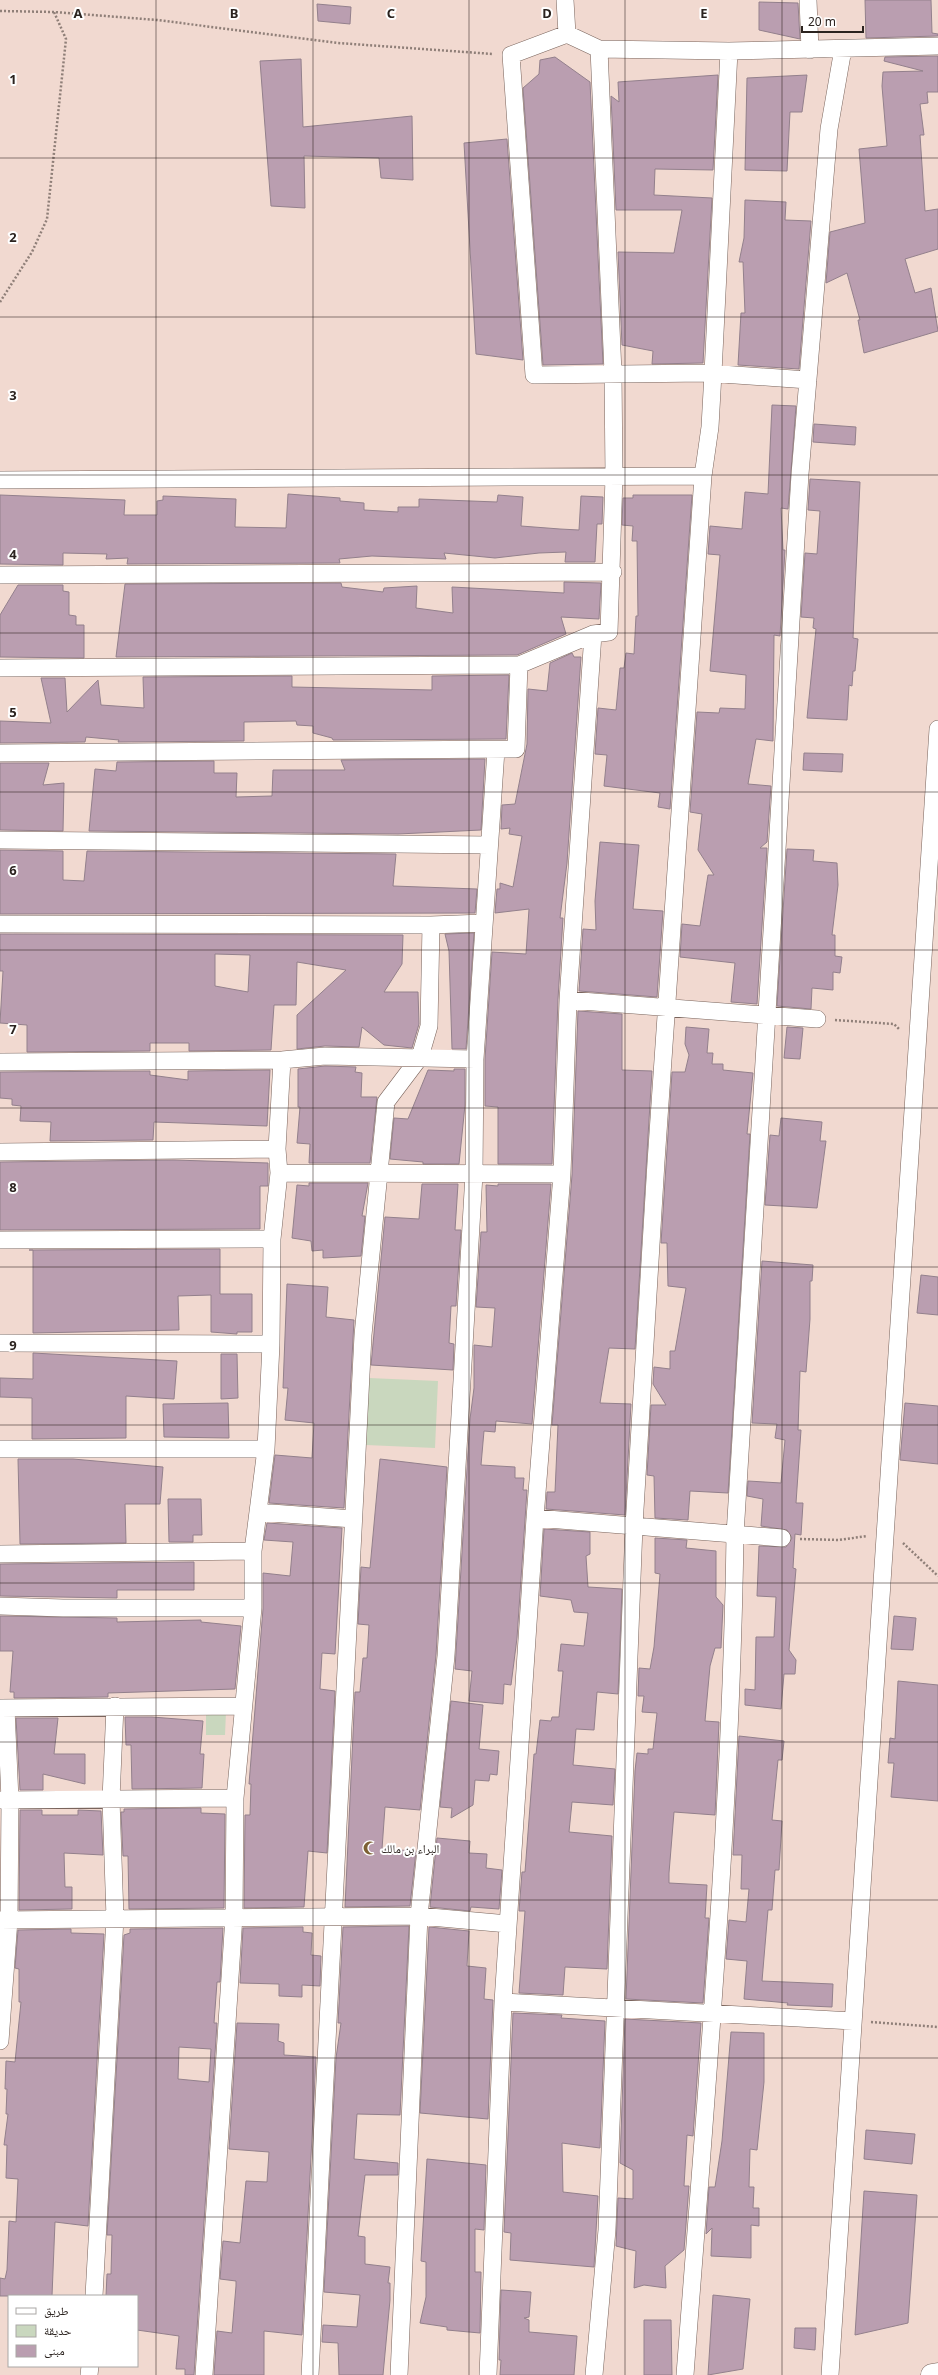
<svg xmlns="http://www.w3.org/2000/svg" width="938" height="2375" viewBox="0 0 938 2375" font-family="'Noto Sans','Noto Naskh Arabic',sans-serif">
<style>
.green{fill:#c9d7be}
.building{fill:#ba9eb0;stroke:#93808c;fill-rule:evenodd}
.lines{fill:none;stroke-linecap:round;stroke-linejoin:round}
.street-casing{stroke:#79645c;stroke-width:18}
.primary-casing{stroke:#79645c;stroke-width:23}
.path{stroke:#8f7f78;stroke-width:2.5;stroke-dasharray:2 2;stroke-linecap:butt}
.street{stroke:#fff;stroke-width:17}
.primary{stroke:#fff;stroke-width:22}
.grid{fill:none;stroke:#2b231f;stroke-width:1;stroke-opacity:0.55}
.labels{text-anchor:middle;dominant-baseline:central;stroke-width:4;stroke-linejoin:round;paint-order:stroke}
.poi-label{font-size:12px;fill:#2b231f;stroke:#fff;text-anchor:start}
.grid-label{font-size:13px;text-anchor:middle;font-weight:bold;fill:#2b231f;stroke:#fff;stroke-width:4;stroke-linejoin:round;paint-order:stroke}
</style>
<rect width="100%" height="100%" fill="#f1d9d0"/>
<!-- green -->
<path class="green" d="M369 1378 438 1381 435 1448 366 1445Z
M206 1712H226L225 1735H206Z"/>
<!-- building -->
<path class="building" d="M865 0H931L932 33 938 34V36L866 38Z
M759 2 798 3 800 39 759 30Z
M317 4 351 7 350 24 318 21Z
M938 56V92H927L928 103 920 104 924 135H920L925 211 938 209V249L905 259 915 293 931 288 938 331 864 353 858 320H860L847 273 826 283 830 232 865 223 859 149 887 146 882 86 883 72 923 71 884 61 885 57Z
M555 57 590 82 603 364 543 365 523 88 539 74 540 60Z
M301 59 303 127 412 116 413 180 381 178 379 158 304 156 305 208 271 206 260 61Z
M718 75 713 170 655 169 654 195 712 198 703 363 652 364 653 351 622 345 618 252 674 253 682 210H616L611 96 619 102 618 82Z
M807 75 802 112H790L787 171 745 170 747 78Z
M507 139 523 360 476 354 464 143Z
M745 200 786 202 785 220 811 221 799 369 738 365 741 313H745L743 262H739L744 238Z
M772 405 796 406 788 509 781 508 783 550H785L780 636 774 635 773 741 756 739 748 784 771 786 767 842 760 848H767L757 1004 731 1002 735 963 680 957 682 924 700 926 708 875H714L698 850 702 814 690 812 697 712 719 713 720 708 745 709 746 675 710 671 720 555 708 554 710 526 742 529 745 492 768 494Z
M814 424 856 427 855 445 813 442Z
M810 479 860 482 853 638 858 639 855 671H853L852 686 849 685 847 720 807 718 816 629 813 628 814 618 801 617 805 553 817 554 820 511 808 510Z
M288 494 340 498V501L364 503V510L398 512V507H419V499L497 502 498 495 523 497 521 526 560 529 579 530 581 496 603 497 602 524H597L595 562H565L566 552 539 553 495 558 444 553 446 559 372 556 339 559 340 563 127 564 128 558 106 559 107 554 63 553V565L0 564V495L125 500 124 515H157V501L163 500V496L236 499 235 527 286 528Z
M633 495H692L670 809 658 807 660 793 604 786 607 755 595 754 598 708 616 710 620 668H624L626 653 634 654 636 616H638L637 541H632L633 526 622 525 623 498H633Z
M564 582 601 583 599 619 561 617 566 634 517 655 116 657 125 584 341 583 342 587 383 592 384 588 417 586 416 608 453 613 452 587 564 593Z
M18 585H63V591L69 592V615L76 616V625H84V658L0 657V615Z
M572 653 574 657H581L567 863 560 918H563L558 999 552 1164H498V1107L485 1106V1059L492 952 526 954 529 909 495 913 497 889H500V883L513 887 522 836 509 834 510 828 501 829 502 805 515 804 527 744 528 689 547 691 550 663Z
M509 675 506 739 333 740 332 738 313 733V726L297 725 296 721 244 722V741L118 742 119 740 86 737 85 742 0 743V721L51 723 41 678H65L67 712 98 680 101 705 144 708 143 677 292 676V687L432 690V676Z
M804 753 843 754 842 772 803 770Z
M485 759 481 830 398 834 89 831 95 769 116 771 117 762 214 761V773H237L236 797 272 796 273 770H345L341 760Z
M0 763H49L43 785 64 783 63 831 0 830Z
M600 842 639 845 633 909 663 911 657 997 579 991 583 929 596 930 595 901Z
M787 849 814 850 813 861 837 863 838 885 832 935H835V956L842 957 840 973 833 972V990L812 988 811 1009 777 1006Z
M0 850 63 851V880L84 881 87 851 396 854 393 886 477 889 475 913 0 914Z
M474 933 466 1049H452L449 951 445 934Z
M0 934 403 935 402 964 384 992H418L419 1024 412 1048 384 1045 362 1027 359 1047 325 1046 297 1049V1015L346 970 297 962 296 1005H274L271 1050 189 1051V1043H150V1051L27 1052V1025L0 1023 3 971H0ZM215 954 250 955 248 992 215 986Z
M578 1011 622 1014V1070L652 1071 635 1349 609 1348 600 1403 631 1404 625 1515 546 1509 547 1492H555L558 1425H552L572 1175Z
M686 1027 709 1029 707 1053H713L712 1064H723V1070L753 1073 747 1134H750L728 1493 690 1491 688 1520 655 1518 654 1476 647 1475 651 1405H666L653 1384 654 1367 670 1369V1351H675L686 1288 668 1286 667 1243H661L672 1072H685L689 1055 685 1044Z
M787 1027 803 1028 800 1059 784 1058Z
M325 1066 356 1067 355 1072 362 1073 361 1097H377L370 1163H309L310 1144 297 1143 300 1107H298V1069Z
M454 1069H465V1105L459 1164H423V1162L390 1159 394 1118 408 1119 428 1070 454 1071Z
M270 1070 267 1126 154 1122 153 1140 50 1141 51 1122 20 1121 21 1106 12 1105V1099L0 1098V1072L150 1071V1075L188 1080V1071Z
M781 1118 822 1122 820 1141H826L817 1208 765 1205 770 1135 779 1136Z
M174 1160 268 1163V1186H260V1229L0 1230V1162Z
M309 1183H368L362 1216H365L361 1256 323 1258V1250L312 1251 311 1241 292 1238 297 1185 309 1186Z
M422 1184H458L455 1230H461L456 1306H451L449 1343 454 1344 453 1370 371 1365 385 1217 419 1219Z
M498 1184H551L532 1424 496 1421 495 1432 484 1431 481 1465 515 1467V1478H524L523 1490H527L517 1638 511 1685 504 1684 503 1704 469 1701 472 1671 455 1669 470 1419 474 1388V1345L492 1347 495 1308 476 1307 481 1232H487L486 1185 498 1186Z
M220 1249V1294H252V1332H237V1334L211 1332V1295L178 1296 179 1330 33 1333V1250H29Z
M762 1261 813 1265 812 1281H810V1319L806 1372 800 1371 798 1430H801L796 1503H803L801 1535 795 1534 793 1568 796 1569 789 1650 796 1660 795 1674H784L781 1709 745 1705V1689L755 1690 756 1637H774L776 1597 757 1596 759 1546 786 1547 792 1538 787 1530 761 1526 763 1499 747 1496 748 1481 781 1483 785 1440 775 1438 777 1424 752 1423Z
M921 1275 938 1277V1315L917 1313Z
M287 1284 328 1287 326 1317 354 1320 344 1508 269 1503 275 1455 312 1458 314 1423 285 1420 288 1388H283Z
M33 1353 177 1361 174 1399 126 1396V1438L32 1439V1398L0 1397V1378L33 1379Z
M221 1354H237L238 1398 221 1399Z
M228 1403 229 1438 164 1437 163 1404Z
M905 1403 938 1406V1464L900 1460Z
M18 1459H73L163 1467 160 1504H125L126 1543 20 1544Z
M380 1459 447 1467 436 1655 420 1810 385 1807 382 1849 416 1851 410 1906 345 1907 355 1692H360L363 1658H367L369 1625 358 1624 361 1567 370 1568Z
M168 1499H201L202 1535H193V1542H169Z
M267 1523 342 1528 335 1654 322 1653 320 1689 335 1691 327 1853 308 1851 304 1907 244 1908 245 1815H250L251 1784H249L263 1609V1573L290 1576 293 1542 264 1540Z
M544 1529 590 1532V1554L586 1556 588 1587 622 1589 618 1694 597 1692 594 1730 576 1729 573 1765 615 1769 613 1805 572 1802 569 1832 612 1836 607 1969 565 1967 563 1995 519 1993 525 1911H519L522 1872H525L534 1754H536L540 1720 551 1721 552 1717H559L563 1671H558L561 1644 584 1646 588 1613 574 1612 571 1600 540 1596Z
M655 1538 687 1540 686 1548 716 1551V1597L723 1605 721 1648H715L710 1666 705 1721 719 1722 715 1815 674 1812 669 1873V1883L707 1885 705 1918H709L703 2003 626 1999 635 1771 637 1753 648 1754V1749H653L657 1713 642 1712 644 1696H638L639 1668 650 1669 654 1647 660 1574 655 1573Z
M194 1562V1590H117V1598L0 1596V1564Z
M0 1616 117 1618V1622L201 1620V1622L241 1626 235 1689 108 1693V1697L14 1698V1692H10L13 1651H0Z
M894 1616 916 1618 913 1650 891 1649Z
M898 1681 938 1685V1801L891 1797 894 1763H888L890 1738 895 1739Z
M451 1701 483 1705 479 1749 499 1751 497 1775 490 1774 489 1781 475 1780 473 1805 451 1818 452 1808 440 1807Z
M125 1717H152L203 1721 200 1754H204L202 1788 132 1789 131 1745H126Z
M16 1718H58L54 1754H85V1784L43 1774V1790H20Z
M739 1736 784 1741 782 1760H778L772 1820 782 1821 779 1870H775L772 1910H768L762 1981 833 1984 832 2007 787 2005 788 2003 744 1999 747 1961 726 1959 729 1920 746 1922 749 1889H741L742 1855H733Z
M201 1808V1813L225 1814 224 1908 129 1909 128 1856H123L121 1812H124V1809Z
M20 1810H42V1815H78V1810L101 1811 103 1855 64 1853 65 1887H72V1909L19 1910Z
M437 1838 470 1841 469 1853 487 1854 486 1868 502 1870 499 1909 471 1907 470 1911 430 1907Z
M409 1926 400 2115 357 2114 354 2159 398 2163V2175H365L358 2236 365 2237V2264L390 2267 388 2283H390V2300L383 2375H339L338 2343 322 2342 323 2325 357 2327 360 2295 324 2292 336 2058 341 2023H338L343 1927Z
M303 1927V1932L312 1933 311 1955 321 1956 320 1986 302 1985V1997L279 1996V1984L240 1983 243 1928Z
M429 1927 469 1931 467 1966 486 1968 484 1999 493 2000 488 2119 420 2113Z
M223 1928 220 1982H217L214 2023H217L194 2375H185V2369H176L179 2336 137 2330V2296H106L107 2274H111L112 2235H107L124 1935 130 1933V1929ZM179 2047 211 2049 209 2082 178 2079Z
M71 1929V1933L104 1934 88 2226 55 2222 52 2296H0V2278L5 2279 7 2270 9 2221 16 2222 18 2179 6 2178 7 2145H4L8 2114H6L7 2089H5L6 2061 15 2062 21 2002H19V1969L15 1968 18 1930Z
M513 2013 562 2015 561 2018 605 2021 600 2148 562 2143 563 2192 598 2196 594 2267 510 2260 511 2233 504 2232Z
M625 2019 701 2023 693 2136 687 2135 684 2186H689L684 2250 665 2266 666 2288 644 2285 634 2288 636 2251 616 2246 618 2198 633 2199V2170L620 2163Z
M237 2023 279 2024 278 2041 284 2043V2055L316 2057 302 2335 264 2331V2375H214L217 2331 232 2333 236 2286V2281L220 2279 223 2241 240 2243 246 2181 267 2182 269 2152 229 2149Z
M731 2032 764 2033V2082L757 2150 750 2149 749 2187H754L753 2208H759V2226L751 2225V2258L711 2256 712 2228 706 2234 709 2187H715L722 2141Z
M866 2130 915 2134 912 2164 864 2159Z
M427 2159 486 2165 484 2230 475 2229V2272H481L480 2333 447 2330V2327L420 2323 426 2297V2262L421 2261Z
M864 2191 917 2195 908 2323 855 2335Z
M501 2290 531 2292 529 2317 524 2318 529 2320V2332L577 2336 574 2375H500L501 2360H499Z
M713 2295 750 2299 743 2369 708 2375Z
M644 2320H671L672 2375H644Z
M795 2328H816L815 2350 794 2348Z"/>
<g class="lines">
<!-- street casing -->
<g class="street-casing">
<path id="street" d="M565 0 567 34
M808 0 810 50
M808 380 707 373 534 375 511 55 567 34 599 49 729 51 938 46
M0 480 703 476
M0 575 613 572
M0 668 519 665
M0 753 516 749 519 665 593 634 609 632 614 477 613 373 599 49
M0 840 489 845
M0 924 431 925 484 923
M568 1000 817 1019
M0 1062 282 1060 325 1056 475 1059
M0 1152 277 1149
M279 1173 562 1174
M0 1240 272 1239
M0 1343 271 1344
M0 1449H266
M258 1512 353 1519
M535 1518 782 1538
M0 1554 253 1551
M0 1606 63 1608H253
M0 1708 243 1706
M0 1800 235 1798
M0 1920 419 1916 508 1924
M503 2002 853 2021
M0 2041 9 1920 10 1800 6 1708
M94 2296 115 1918 111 1799 115 1706
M89 2375 90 2366
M204 2375 234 1916 235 1798 253 1608V1551L266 1449 271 1344 272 1239 279 1173 277 1149 282 1060
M310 2375 363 1335 386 1102 420 1057 429 1026 431 925
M399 2375 419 1916 446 1656 474 1174 475 1059 496 750
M488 2375 503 2002 535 1518 562 1174 568 1000 593 634
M594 2375 607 2230 634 1526 656 1162 703 476 710 427 713 373 729 51
M685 2375C706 2095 731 1815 735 1535L800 474 829 129 843 49
M830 2375 938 729"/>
</g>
<!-- primary casing -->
<g class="primary-casing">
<path id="primary" d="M932 2375 938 2374"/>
</g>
<!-- path -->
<path class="path" d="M0 11 54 12 157 20 338 43 493 54
M0 302 32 252 47 219 66 39 54 12
M835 1020 894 1024 900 1030
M800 1539 839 1540 867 1536
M903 1543 938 1576
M871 2022 938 2027"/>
<!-- street -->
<use href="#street" class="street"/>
<!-- primary -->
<use href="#primary" class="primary"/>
</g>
<!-- grid -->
<path class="grid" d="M156 0V2375M313 0V2375M469 0V2375M625 0V2375M782 0V2375M0 158H938M0 317H938M0 475H938M0 633H938M0 792H938M0 950H938M0 1108H938M0 1267H938M0 1425H938M0 1583H938M0 1742H938M0 1900H938M0 2058H938M0 2217H938"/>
<!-- icons -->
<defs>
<g id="mosque-bare" transform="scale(1.08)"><path d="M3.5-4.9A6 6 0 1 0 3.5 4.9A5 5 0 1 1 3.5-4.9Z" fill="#7d6134" stroke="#fff" stroke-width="2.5" paint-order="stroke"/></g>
</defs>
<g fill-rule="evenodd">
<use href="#mosque-bare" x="370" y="1848"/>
</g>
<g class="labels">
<!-- poi labels -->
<g class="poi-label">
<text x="381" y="1848">البراء بن مالك</text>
</g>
</g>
<g class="grid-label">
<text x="78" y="18">A</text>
<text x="234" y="18">B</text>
<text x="391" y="18">C</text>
<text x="547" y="18">D</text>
<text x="704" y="18">E</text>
<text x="13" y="84">1</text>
<text x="13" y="242">2</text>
<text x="13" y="400">3</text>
<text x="13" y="559">4</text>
<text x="13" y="717">5</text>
<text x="13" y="875">6</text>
<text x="13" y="1034">7</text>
<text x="13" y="1192">8</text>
<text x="13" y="1350">9</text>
</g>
<!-- legend -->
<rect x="8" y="2295" width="130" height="72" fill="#ffffff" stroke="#aaa7a5"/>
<rect x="16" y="2308" width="20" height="6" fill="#ffffff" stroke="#aaa7a5"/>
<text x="44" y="2315" font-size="12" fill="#2b231f">طريق</text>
<rect x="16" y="2325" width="20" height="12" fill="#c9d7be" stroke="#aaa7a5"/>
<text x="44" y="2335" font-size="12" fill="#2b231f">حديقة</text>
<rect x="16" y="2345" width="20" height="12" fill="#ba9eb0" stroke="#aaa7a5"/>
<text x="44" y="2355" font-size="12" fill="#2b231f">مبنى</text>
<!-- scale -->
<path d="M802 26v6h61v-6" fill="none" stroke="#2b231f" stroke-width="2"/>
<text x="808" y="26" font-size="12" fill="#2b231f" stroke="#ffffff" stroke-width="3" paint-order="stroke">20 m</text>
</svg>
